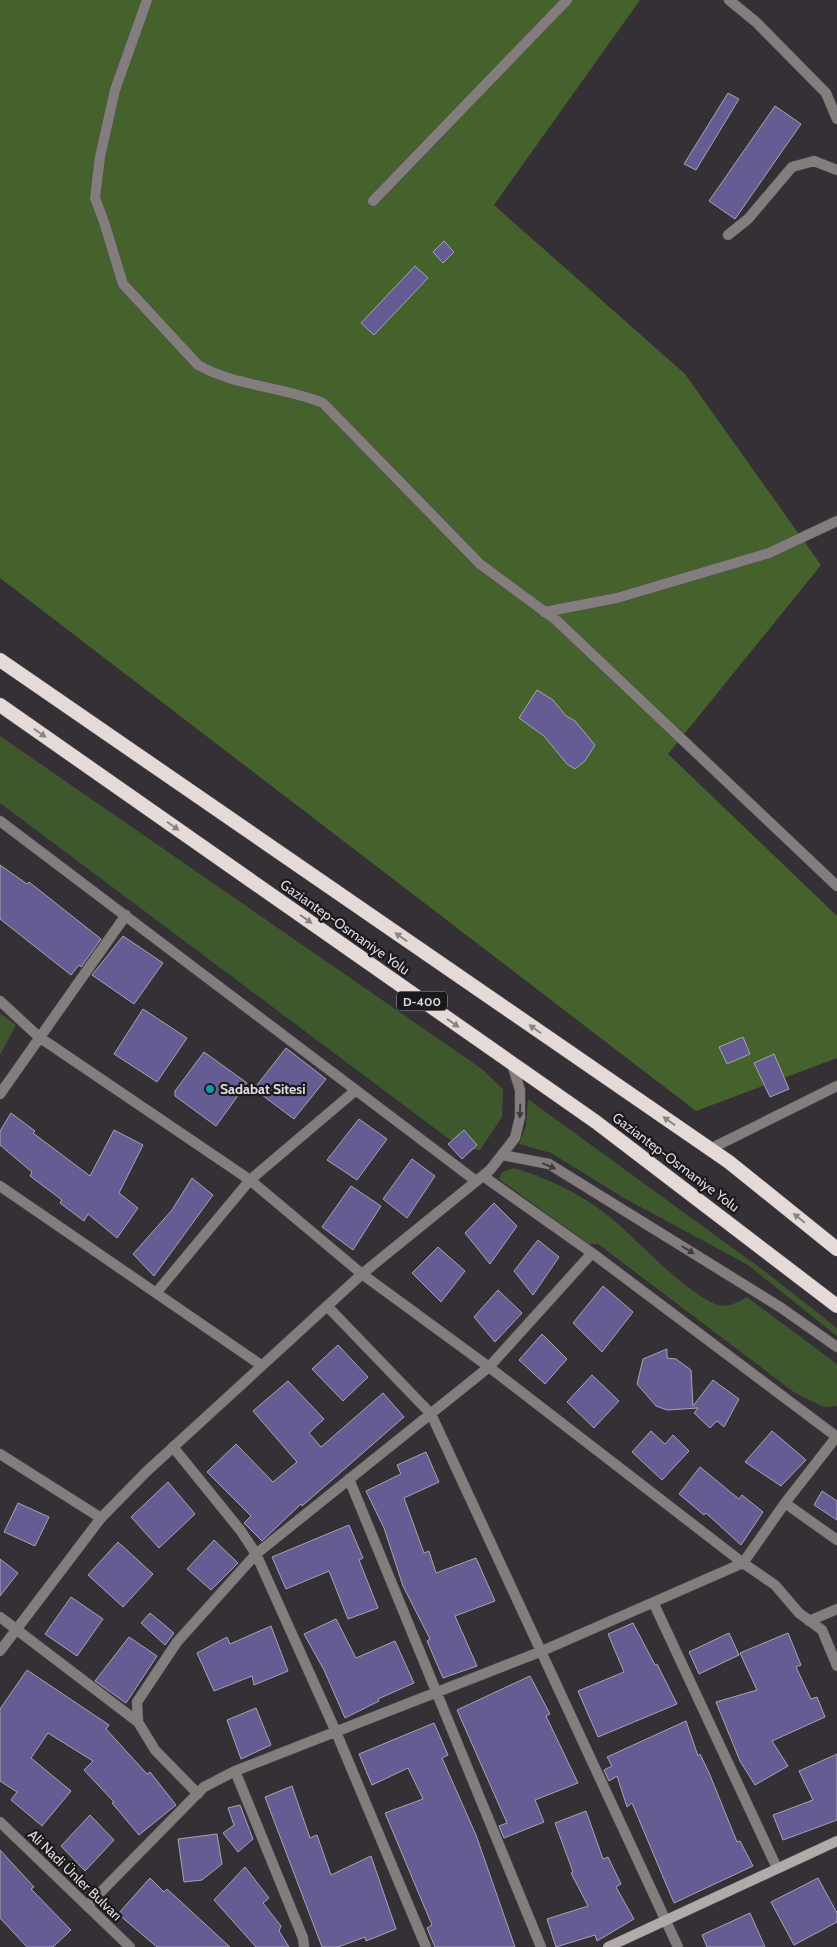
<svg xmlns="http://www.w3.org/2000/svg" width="837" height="1947" viewBox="0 0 837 1947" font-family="Cabin,sans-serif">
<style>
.green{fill:#3f572d}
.forest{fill:#45622d}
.building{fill:#665c94;stroke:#a6a5af}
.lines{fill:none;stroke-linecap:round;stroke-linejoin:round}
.minor-casing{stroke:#534f55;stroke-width:11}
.tertiary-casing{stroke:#534f55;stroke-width:11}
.secondary-casing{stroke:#534f55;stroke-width:11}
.trunk-casing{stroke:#534f55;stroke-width:15}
.minor{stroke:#837e7d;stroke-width:10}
.tertiary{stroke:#837e7d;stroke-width:10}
.secondary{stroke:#b1aaa8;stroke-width:10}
.trunk{stroke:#e5dad8;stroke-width:14}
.oneway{fill:#8a8383}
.oneway2{fill:#3f3c3e}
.culture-dot{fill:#0f9aa8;stroke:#1b191c;stroke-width:2}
.labels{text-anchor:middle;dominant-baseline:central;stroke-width:4.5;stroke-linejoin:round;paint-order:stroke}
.shield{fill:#1b191c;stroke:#a4a1a5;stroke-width:1}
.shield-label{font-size:12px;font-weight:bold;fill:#dedbe0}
.street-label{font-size:14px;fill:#dedbe0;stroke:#1b191c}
.poi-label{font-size:14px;font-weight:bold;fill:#dedbe0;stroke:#1b191c;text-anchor:start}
</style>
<rect width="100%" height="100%" fill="#343036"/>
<!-- green -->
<path class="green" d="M0 736 482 1069 503 1089 502 1117 480 1150 461 1148 0 803Z
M0 1013 16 1025 0 1055Z
M528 1099 767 1273 837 1328V1336L748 1265 624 1198 551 1153 519 1144 526 1126Z
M514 1168C547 1178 578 1192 606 1214 638 1239 678 1287 715 1304 726 1309 737 1303 747 1297L837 1364V1406L824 1407 795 1393 598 1244H589L499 1179 502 1172Z"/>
<!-- forest -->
<path class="forest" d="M0 0H640L494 205 685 374 821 565 668 754 837 916V1058L696 1111 0 578Z"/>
<!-- building -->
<path class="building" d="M728 93 739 99 696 170 684 164Z
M775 106 801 124 735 219 709 201Z
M444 241 454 252 443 263 433 252Z
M415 266 428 278 374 335 361 323Z
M537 690 553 700 566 716 575 721 595 745 585 761 575 769 567 764 544 736 519 718Z
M0 865 27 884 29 882 101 939 81 967 79 965 71 975 0 919Z
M123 936 163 963 134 1004 92 975Z
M143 1009 187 1038 157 1082 114 1054Z
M743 1037 750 1054 727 1064 719 1047Z
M286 1048 326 1079 294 1119 254 1089Z
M204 1052 247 1083 216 1126 175 1096V1091Z
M774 1054 789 1089 770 1097 754 1063Z
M11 1113 35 1131 33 1133 90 1176 114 1130 143 1145 119 1193 138 1208 117 1238 88 1214 84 1221 60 1203 62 1200 30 1176 32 1172 0 1145V1131Z
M359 1119 387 1139 357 1180 327 1160Z
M464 1130 477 1145 462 1159 448 1144Z
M412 1159 435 1176 407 1218 383 1199Z
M192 1178 213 1195 154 1276 133 1254 172 1210Z
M351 1186 381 1206 353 1250 322 1227Z
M494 1203 517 1226 490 1264 465 1233Z
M538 1240 559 1257 533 1295 514 1271Z
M438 1247 465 1271 441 1302 412 1273Z
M603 1286 633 1312 602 1352 573 1323Z
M498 1290 522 1313 495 1342 474 1317Z
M542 1334 567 1359 545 1384 519 1360Z
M338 1345 368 1377 343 1401 312 1369Z
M667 1349V1358L676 1359 691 1370 693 1406 713 1380 739 1399 724 1427 717 1421 710 1428 694 1413 698 1408 667 1410 656 1406 637 1384 643 1359Z
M592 1375 619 1401 594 1428 567 1402Z
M288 1381 324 1419 309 1433 321 1447 383 1393 404 1417 302 1506 301 1504 262 1541 244 1523 251 1516 207 1472 236 1444 273 1482 297 1462 253 1411Z
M651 1431 665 1444 673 1435 689 1451 662 1480 632 1452Z
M772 1431 806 1460 781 1486 745 1462Z
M426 1452 439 1482 404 1498 424 1553 429 1551 436 1573 476 1558 495 1601 455 1616 477 1666 443 1678 427 1641 430 1639 403 1586 384 1528 366 1491 401 1474 397 1465Z
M700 1467 739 1499 742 1495 763 1512 741 1545 706 1513 704 1515 679 1494Z
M168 1482 195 1514 159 1548 131 1517Z
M822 1491 837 1501V1520L814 1505Z
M18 1503 49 1517 35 1546 4 1532Z
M349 1525 363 1558 359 1560 378 1608 348 1619 329 1571 286 1589 272 1557Z
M214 1540 238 1563 211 1590 187 1569Z
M118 1542 153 1574 123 1607 88 1575Z
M0 1559 18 1573 0 1596Z
M71 1597 103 1619 77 1656 45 1634Z
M150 1613 174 1633 165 1645 141 1623Z
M336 1619 356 1658 395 1641 414 1683 378 1699 379 1701 345 1718 324 1670 304 1634Z
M633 1623 655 1665 657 1664 677 1704 598 1737 578 1691 624 1672 608 1634Z
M271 1626 288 1671 254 1685 252 1676 214 1691 197 1653 227 1637 230 1644Z
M729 1633 739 1655 699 1674 689 1652Z
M788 1633 801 1665 796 1667 811 1699 817 1697 825 1717 772 1741 788 1766 755 1785 740 1761 716 1702 757 1690 740 1653Z
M129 1637 157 1656 126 1703 95 1681Z
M27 1670 109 1725 106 1729 147 1774 150 1772 176 1805 139 1835 112 1803 114 1802 84 1770 93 1761 48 1733 31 1758 71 1791 42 1826 11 1800 17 1792 0 1781V1709Z
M530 1676 550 1714 546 1716 578 1783 535 1800 544 1822 504 1838 499 1826 507 1823 457 1710Z
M256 1708 271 1745 241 1759 227 1720Z
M686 1721 698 1756 700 1754 710 1775 737 1842 740 1841 753 1866 674 1903 632 1803 627 1807 617 1776 609 1781 604 1770 612 1766 607 1757Z
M434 1723 448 1755 442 1758 476 1835 515 1947H435L427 1928 432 1925 385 1813 423 1799 408 1768 372 1785 359 1754Z
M837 1754V1820L783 1840 773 1815 813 1800 799 1771Z
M292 1786 310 1838 317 1835 331 1875 371 1856 396 1929 366 1941 365 1937 338 1947H322L265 1797Z
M240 1805 253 1839 238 1852 223 1833 234 1825 228 1808Z
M586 1811 603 1859 608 1857 621 1884 616 1887 634 1919 597 1941 595 1935 556 1947 547 1919 588 1906 571 1873 573 1872 555 1823Z
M90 1815 114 1840 85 1871 61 1846Z
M217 1834 222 1864 202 1880 184 1882 178 1839Z
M0 1850 34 1887 31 1889 71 1930 53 1947H27L0 1918Z
M245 1867 269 1898 263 1903 281 1926 279 1931 289 1947H256L214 1900Z
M150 1878 164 1892 167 1889 230 1947H157L118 1914Z
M818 1878 837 1913V1922L794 1945 771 1902Z
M750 1913 765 1947H707L702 1935Z"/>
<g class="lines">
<!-- minor casing -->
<g class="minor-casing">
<path id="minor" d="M147 0 115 90 100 157 95 198 104 222 123 284 198 365C237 387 282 386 323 403L480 564 556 620 837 886
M729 0 756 22 826 93 837 119
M373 201 567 0
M728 235 748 219 792 167 814 161 837 170
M544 612 617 598 769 553 837 521
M0 821 476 1181
M0 1001 39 1037 250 1180 362 1274 489 1367 743 1563 775 1585 799 1613 822 1630 837 1666
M0 1094 126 915
M710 1149 837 1086
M483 1176 592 1253 837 1437
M0 1186 261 1365
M156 1293 250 1180 356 1090
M327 1306 431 1414 678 1947
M173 1447 241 1531 256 1554 336 1732 426 1947
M0 1454 101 1518
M349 1479 541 1947
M785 1503 837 1540
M654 1604 777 1868
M0 1617 138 1722
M809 1621 837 1609
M235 1771 303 1938 304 1947
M198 1794 155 1750 138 1722 137 1702 177 1642 256 1554 489 1367 592 1253
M0 1822 130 1947
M87 1906 204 1787 235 1771 542 1651 743 1563 785 1503 837 1436"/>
</g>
<!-- tertiary casing -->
<g class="tertiary-casing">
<path id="tertiary" d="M502 1155 549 1164 780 1307 837 1347
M0 1651 101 1518 146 1472 362 1274 490 1170 515 1138 520 1117V1090L512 1064"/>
</g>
<!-- secondary casing -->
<g class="secondary-casing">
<path id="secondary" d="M608 1947 837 1841"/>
</g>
<!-- trunk casing -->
<g class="trunk-casing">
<path id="trunk" d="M0 660 729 1162 837 1249
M0 705 596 1122 837 1306"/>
</g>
<!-- minor -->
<use href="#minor" class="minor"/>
<!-- tertiary -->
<use href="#tertiary" class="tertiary"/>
<!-- secondary -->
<use href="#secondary" class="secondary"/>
<!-- trunk -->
<use href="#trunk" class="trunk"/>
</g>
<!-- one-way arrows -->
<defs><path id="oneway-solid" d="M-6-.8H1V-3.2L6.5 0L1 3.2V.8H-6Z" transform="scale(1.25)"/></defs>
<g class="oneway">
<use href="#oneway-solid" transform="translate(40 733) rotate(35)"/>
<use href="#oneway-solid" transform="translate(173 826) rotate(35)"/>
<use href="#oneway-solid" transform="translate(306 919) rotate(35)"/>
<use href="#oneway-solid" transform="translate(401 937) rotate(-145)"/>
<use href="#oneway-solid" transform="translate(453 1023) rotate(35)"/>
<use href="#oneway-solid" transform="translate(535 1029) rotate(-145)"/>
<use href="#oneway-solid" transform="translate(669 1121) rotate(-145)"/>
<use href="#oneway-solid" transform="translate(799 1218) rotate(-141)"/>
</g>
<g class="oneway2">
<use href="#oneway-solid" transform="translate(520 1111) rotate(92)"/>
<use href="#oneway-solid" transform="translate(549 1166) rotate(23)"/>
<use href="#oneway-solid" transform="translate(688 1250) rotate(32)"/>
</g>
<!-- markers -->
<circle class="culture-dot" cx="210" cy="1089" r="5"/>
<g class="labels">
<!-- shield labels -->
<rect class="shield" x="397" y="991.5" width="50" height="19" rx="4"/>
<g class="shield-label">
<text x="422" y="1001">D-400</text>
</g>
<!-- street labels -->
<g class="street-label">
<text transform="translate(345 927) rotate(35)">Gaziantep-Osmaniye Yolu</text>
<text transform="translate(676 1162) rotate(37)">Gaziantep-Osmaniye Yolu</text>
<text transform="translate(75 1875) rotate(44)">Ali Nadi Ünler Bulvarı</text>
</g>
<!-- poi labels -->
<g class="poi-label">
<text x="220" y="1089">Sadabat Sitesi</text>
</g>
</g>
</svg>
